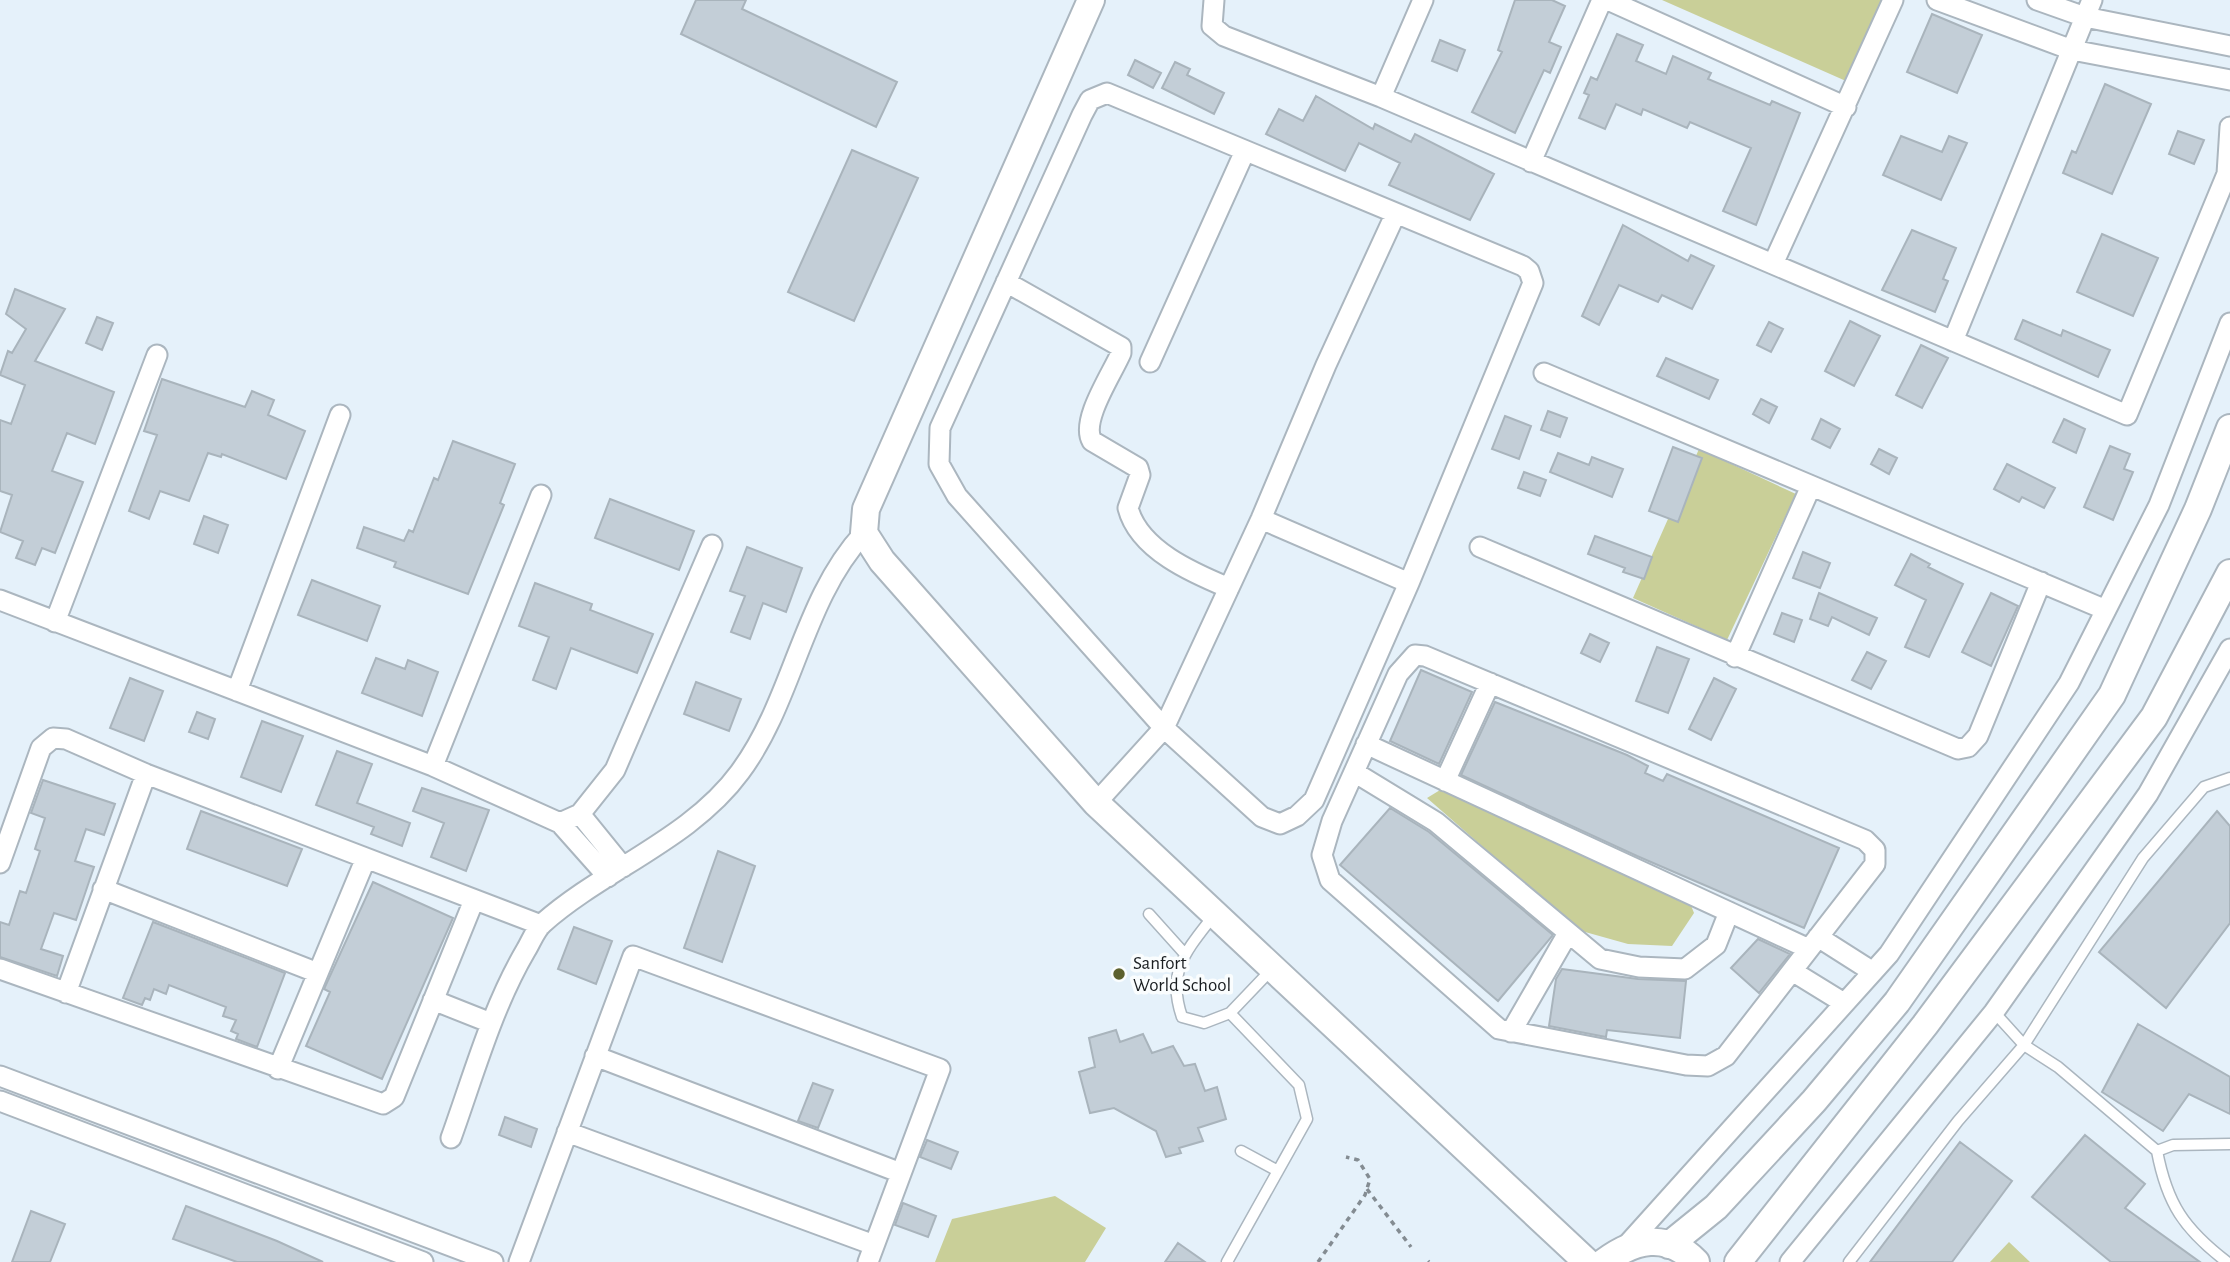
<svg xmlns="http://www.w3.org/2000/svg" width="2230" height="1262" viewBox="0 0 2230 1262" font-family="'Alegreya Sans',sans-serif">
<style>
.park{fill:#c9cf98}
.building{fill:#c3ced7;stroke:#a9b4bc;stroke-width:2}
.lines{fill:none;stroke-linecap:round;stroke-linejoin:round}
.lane-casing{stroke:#abb6bf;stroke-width:13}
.street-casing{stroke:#abb6bf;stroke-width:23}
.secondary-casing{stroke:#abb6bf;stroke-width:30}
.path{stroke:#848c92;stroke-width:3.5;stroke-dasharray:5 5;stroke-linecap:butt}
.lane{stroke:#fff;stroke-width:10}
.street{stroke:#fff;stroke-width:19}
.secondary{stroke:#fff;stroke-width:26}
.poi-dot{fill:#5d612e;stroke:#fafdfe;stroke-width:2.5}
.labels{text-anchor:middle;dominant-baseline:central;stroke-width:7;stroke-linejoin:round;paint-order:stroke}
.poi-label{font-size:19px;fill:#1a1e21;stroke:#fafdfe;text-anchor:start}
</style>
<rect width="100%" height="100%" fill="#e5f1fa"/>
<!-- park -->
<path class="park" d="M1662 0H1893L1855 85Z
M1699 449 1796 494 1727 640 1633 598Z
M1445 787 1688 898 1694 913 1672 946 1628 944 1578 930 1427 798Z
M1055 1196 1106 1228 1085 1262H935L952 1219Z
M2009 1242 2030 1262H1990Z"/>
<!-- building -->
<path class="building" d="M696 0H746L742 9 897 82 876 127 681 34Z
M1515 0H1552L1565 6 1549 42 1561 47 1550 73 1544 70 1515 133 1472 112 1502 52 1498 50Z
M1932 14 1982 35 1957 93 1907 72Z
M1617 34 1643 45 1636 61 1666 74 1673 56 1711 73 1708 79 1770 105 1772 101 1800 113 1756 225 1723 211 1751 148 1690 122 1687 128 1643 109 1641 115 1616 104 1605 129 1579 118 1589 95 1584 93 1591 77 1597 80Z
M1440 40 1465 50 1457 71 1432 61Z
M1135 60 1161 73 1153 88 1128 75Z
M1175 62 1190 69 1187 75 1224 93 1214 114 1162 88Z
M2105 84 2151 104 2112 194 2063 173 2072 151 2076 153Z
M1316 96 1373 129 1375 124 1411 142 1415 134 1494 174 1470 220 1389 185 1400 163 1359 143 1345 171 1266 134 1279 109 1303 121Z
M2178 131 2204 140 2194 164 2169 154Z
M1901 136 1942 152 1949 136 1967 143 1941 200 1883 175Z
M852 150 918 178 854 321 788 292Z
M1623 225 1688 261 1691 255 1714 266 1692 309 1662 295 1658 302 1619 285 1599 325 1582 316Z
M1912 230 1956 248 1943 279 1948 281 1935 312 1882 290Z
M2102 234 2158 258 2133 316 2077 292Z
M15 289 65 309 35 361 114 392 95 444 67 433 52 471 83 482 55 553 42 548 35 565 16 558 23 541 0 532 12 495 0 491V420L11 424 25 385 0 375 8 351 12 353 26 329 6 314Z
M97 317 113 323 102 350 86 343Z
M2023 320 2061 336 2063 330 2110 350 2098 377 2015 339Z
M1850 321 1880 336 1854 386 1825 371Z
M1769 322 1783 329 1771 352 1757 345Z
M1921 345 1948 358 1922 408 1896 395Z
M1666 358 1718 380 1709 399 1657 376Z
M162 379 245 407 252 391 274 400 268 415 305 431 286 479 222 454 221 457 208 453 189 501 160 491 149 519 129 511 157 435 144 431Z
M1761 399 1777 407 1769 423 1753 414Z
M1548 411 1567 418 1560 437 1541 430Z
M1505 416 1531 426 1519 459 1492 449Z
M1821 419 1840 429 1830 448 1812 439Z
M2064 419 2085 429 2076 453 2053 442Z
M453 441 515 464 500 503 504 505 468 594 394 567 396 562 357 548 364 527 404 541 409 530 413 532 434 478 438 480Z
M2110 446 2130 454 2124 469 2133 472 2113 520 2084 507Z
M1673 447 1702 458 1678 522 1649 511Z
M1879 449 1897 458 1889 474 1871 464Z
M1558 453 1589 465 1592 457 1623 469 1612 497 1550 472Z
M2007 464 2055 488 2044 508 2022 497 2019 502 1994 489Z
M1524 472 1546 480 1540 496 1518 488Z
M610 499 694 531 679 570 595 538Z
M204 516 228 525 218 553 194 544Z
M1595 536 1652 557 1644 579 1623 572 1625 568 1588 554Z
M747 547 802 568 786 612 763 603 750 639 731 632 745 596 730 591Z
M1803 552 1830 563 1820 588 1793 578Z
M1911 554 1930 564 1928 567 1963 584 1929 657 1905 647 1926 600 1895 585Z
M312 580 380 606 367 641 298 615Z
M535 583 592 604 590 610 653 634 637 673 571 648 556 689 533 680 549 637 519 626Z
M1819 593 1877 618 1869 635 1832 617 1828 626 1810 619Z
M1991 593 2018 606 1991 666 1962 652Z
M1782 613 1802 620 1794 642 1774 634Z
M1590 634 1609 643 1600 662 1581 653Z
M1657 647 1689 659 1668 713 1636 701Z
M1867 652 1886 661 1871 689 1852 680Z
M376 658 405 669 408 660 438 672 422 716 362 693Z
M1421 670 1472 692 1439 764 1390 741Z
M130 678 163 691 144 741 110 728Z
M1714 678 1736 689 1711 740 1689 729Z
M696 682 741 699 729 731 684 714Z
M1495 702 1627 755 1648 766 1645 773 1663 781 1667 774 1839 848 1804 928 1637 856 1461 775Z
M197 712 215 719 208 739 189 732Z
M262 721 303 736 281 792 241 777Z
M337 751 372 764 357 803 410 823 402 846 371 834 374 827 316 805Z
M43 780 115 804 104 835 86 829 75 861 94 867 76 920 54 913 41 949 63 956 57 976 0 957V922L9 925 20 891 26 893 40 851 35 849 45 818 31 813Z
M422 788 489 810 466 871 431 857 444 823 413 811Z
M1390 808 1429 832 1553 935 1498 1001 1340 865Z
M201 811 302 849 287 886 187 849Z
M2217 811 2230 826V923L2166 1008 2099 952Z
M718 851 755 866 722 962 684 948Z
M373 882 453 918 382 1079 306 1046 330 992 324 989Z
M153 922 285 973 257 1047 236 1039 238 1034 231 1031 236 1020 223 1016 226 1007 169 985 166 994 154 989 150 1000 145 998 142 1005 123 998Z
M574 927 612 941 596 984 558 969Z
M1758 939 1790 954 1759 993 1731 968Z
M1562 969 1638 979 1686 981 1680 1038 1607 1030 1606 1037 1549 1026 1556 979Z
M2138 1024 2230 1077V1114L2189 1094 2163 1131 2102 1092Z
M1116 1030 1120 1042 1143 1034 1152 1053 1173 1046 1184 1066 1195 1064 1205 1091 1217 1087 1226 1119 1198 1128 1203 1141 1179 1148 1181 1153 1166 1157 1156 1131 1114 1108 1090 1113 1079 1072 1095 1067 1089 1038Z
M813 1083 833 1090 818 1128 798 1121Z
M505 1117 537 1129 531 1147 499 1135Z
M2085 1135 2145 1184 2125 1208 2200 1262H2111L2032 1197Z
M927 1140 958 1152 951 1169 920 1157Z
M1960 1142 2012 1181 1952 1262H1870Z
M903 1203 936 1216 928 1237 895 1225Z
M186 1206 277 1241 323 1262H237L173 1239Z
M31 1211 65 1224 50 1262H12Z
M1178 1243 1205 1262H1165Z"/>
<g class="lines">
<!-- lane casing -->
<g class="lane-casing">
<path id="lane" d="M1149 914 1184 953
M1214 915C1187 950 1166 971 1182 1017L1204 1023 1230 1013 1272 969
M1994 1012 2024 1045 2058 1067 2157 1151 2173 1145 2230 1144
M1241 1151 1278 1171
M2157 1151C2167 1204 2184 1229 2227 1262
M1227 1262 1307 1119 1299 1085 1230 1013
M1849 1262 1958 1121 2024 1045 2143 858 2204 787 2230 778"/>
</g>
<!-- street casing -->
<g class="street-casing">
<path id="street" d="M1214 0 1212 26 1224 36 1381 97 2127 415 2227 174 2230 127
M1608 0 1846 107
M1937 0 2072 50 2230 80
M2037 0 2085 17 2230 46
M1107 93 1523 266 1529 271 1533 283 1409 583 1314 800 1297 816 1280 824 1262 817 1164 728 957 496 939 464 940 428 1082 115 1090 100Z
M1381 97 1423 0
M1531 162 1602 0
M1773 264 1893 0
M1006 282 1121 347V353C1112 374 1080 421 1092 441L1138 468 1140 475 1128 508C1139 550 1193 573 1229 588
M1953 341 2092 0
M1150 362 1245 151
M1544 373 2106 610
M1261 519 1409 583
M1480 547 1958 749 1968 747 1978 736 2041 582
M0 600 433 766 560 823 580 814 615 770 712 545
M55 622 157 355
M1415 655 1425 656 1865 840 1875 850V864L1726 1056 1708 1066 1686 1065 1499 1029 1330 880 1322 855 1332 821 1398 674Z
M1735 657 1811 486
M237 691 340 415
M1366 744 1809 949
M433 766 541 495
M1354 772 1436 822 1600 959 1639 967 1685 969 1716 945 1729 912
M1445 781 1490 683
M1096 803 1164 728 1261 519 1326 365 1395 215
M580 814 623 867
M560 823 608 877
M0 863 41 748 53 738 66 739 146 774 541 925
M103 889 318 973
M1818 937 1873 972
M0 969 383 1104 394 1097 474 900
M1792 971 1844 1003
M66 993 146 774
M433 1000 491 1023
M1511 1032 1568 933
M595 1056 901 1173
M278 1069 366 858
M0 1076 493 1262
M0 1101 423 1262
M567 1132 874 1245
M451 1138C474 1074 492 1008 526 950 531 942 535 930 543 923 604 869 691 839 740 772 794 699 802 600 864 533
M1626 1246 1889 954 2069 683 2159 505 2230 323
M519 1262 633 956 940 1069 868 1262
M1790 1262 1994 1012 2148 794 2230 649"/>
</g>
<!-- secondary casing -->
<g class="secondary-casing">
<path id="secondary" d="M1091 0 866 509 864 533 882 561 1096 803 1587 1262
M1669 1245 1716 1207 1814 1101 1897 1002 2112 695 2198 509 2230 428
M1604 1262C1634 1240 1666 1231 1696 1262
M1738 1262 1925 1025 2154 717 2230 573"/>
</g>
<!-- path -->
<path class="path" d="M1367 1189 1411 1247
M1428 1261 1429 1262
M1318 1262 1365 1195 1370 1179 1358 1160 1346 1157"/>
<!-- lane -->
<use href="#lane" class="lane"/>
<!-- street -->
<use href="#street" class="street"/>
<!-- secondary -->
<use href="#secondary" class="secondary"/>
</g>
<!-- markers -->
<circle class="poi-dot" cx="1119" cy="974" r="7"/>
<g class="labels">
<!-- poi labels -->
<g class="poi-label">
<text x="1133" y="963">Sanfort<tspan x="1133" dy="22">World School</tspan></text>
</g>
</g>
</svg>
